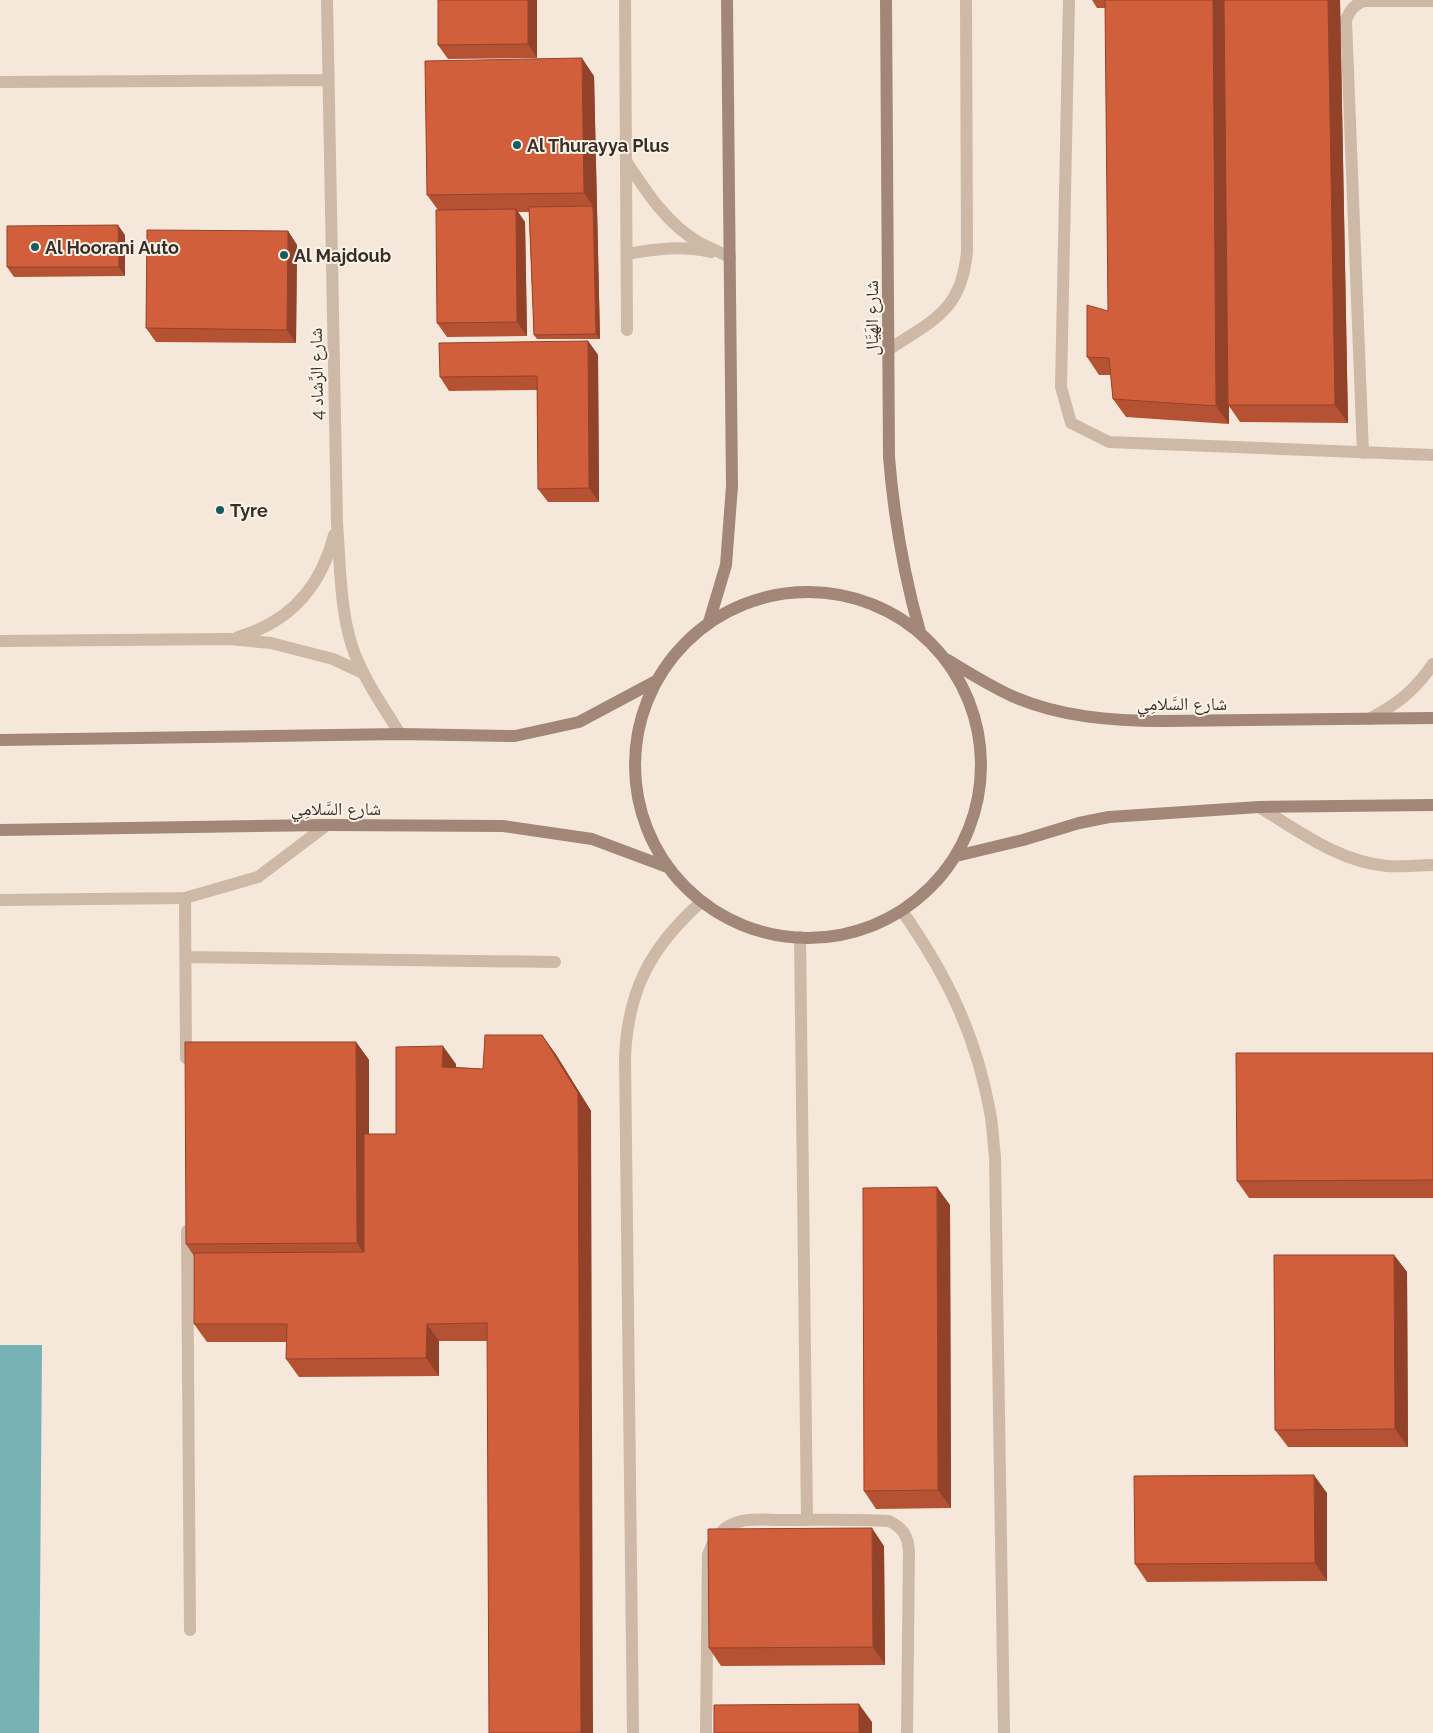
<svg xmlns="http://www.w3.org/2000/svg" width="1433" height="1733" viewBox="0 0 1433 1733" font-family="Raleway,'Noto Naskh Arabic',sans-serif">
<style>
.water{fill:#77b2b5}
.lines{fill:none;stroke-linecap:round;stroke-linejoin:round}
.lane{stroke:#ceb8a6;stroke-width:12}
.street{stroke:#ceb8a6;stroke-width:12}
.secondary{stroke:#a28677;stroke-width:12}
.wall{fill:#b55234}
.shaded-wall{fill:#93422a}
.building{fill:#d25f3c;stroke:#93422a}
.poi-dot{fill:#185b5f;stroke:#fbf3e8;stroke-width:2}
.labels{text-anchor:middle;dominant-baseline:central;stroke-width:4;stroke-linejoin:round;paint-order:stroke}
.poi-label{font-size:18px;font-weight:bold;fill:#392d27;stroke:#fbf3e8;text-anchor:start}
.street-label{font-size:18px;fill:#392d27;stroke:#fbf3e8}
</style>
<rect width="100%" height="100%" fill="#f5e8db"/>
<!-- water -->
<path class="water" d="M0 1345H42L39 1733H0Z"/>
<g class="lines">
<!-- lane -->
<path class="lane" d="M625 0 627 330
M1069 0 1061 387 1071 423 1109 442 1433 455
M626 161C646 191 666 223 698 242 708 247 719 252 730 257
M627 254C655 249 683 245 711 252
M888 350C933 320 962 311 967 251L966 0
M1363 453 1346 20C1350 10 1354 5 1364 1H1433
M1259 807C1299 831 1339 862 1387 866 1402 867 1418 865 1433 865
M185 898 186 1058
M902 911C947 975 976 1035 990 1112 993 1127 993 1142 995 1157L1004 1733
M800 937 807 1520
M186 957 555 962
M187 1231 190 1630
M633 1733 625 1057C628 989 651 947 701 902
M706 1733 708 1555C713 1539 721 1527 738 1522 750 1518 767 1520 780 1520 817 1520 853 1519 889 1521 903 1528 908 1536 909 1551L907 1733"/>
<!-- street -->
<path class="street" d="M327 0 337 523C340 561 340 610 352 646 362 677 383 706 400 734
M0 82 328 80
M238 637C290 622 321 587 334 535
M0 641 229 639 271 643 333 659 363 673
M1369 719C1398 704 1415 690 1433 664
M0 900 185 898 258 877 327 825"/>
<!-- secondary -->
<path class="secondary" d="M886 0 889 457C894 519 903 572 920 632
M635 765a173 173 0 1 1 346 0a173 173 0 1 1-346 0Z
M709 622 726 565 732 486 727 0
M948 660C969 673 990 686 1012 696 1060 717 1112 721 1163 721L1433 718
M0 740 400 734 515 736 579 722 654 682
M0 830 327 825 503 826 592 839 667 867
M956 856 1023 840 1079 823 1109 817 1259 807 1433 805"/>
</g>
<!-- wall -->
<path class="wall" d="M438 0H537V58L448 59 438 45Z
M1092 0H1340L1348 423 1240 422 1229 406V424L1126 417 1113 399 1111 375H1099L1087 357 1108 311 1106 8H1097Z
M594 76 600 339H537L534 335 529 212H518L525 222 527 336 447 337 437 323 438 210 427 195Z
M288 231 297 245 296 343 156 342 146 328Z
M125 235V276L14 277 7 267Z
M588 341 598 355 599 502H548L538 489 537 390 449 391 440 377Z
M356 1042 369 1060V1134H396L456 1064V1067L483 1069 555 1053 591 1111 487 1341H439V1376L299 1377 286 1359V1342H207L194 1324V1256L186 1244Z
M1433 1053V1198H1249L1237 1181Z
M950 1205 951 1508 876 1509 864 1491Z
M1394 1255 1407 1272 1408 1447H1288L1275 1430Z
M1327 1493V1581L1147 1582 1135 1564Z
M884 1546 885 1665 721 1666 709 1648Z"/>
<!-- shaded-wall -->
<path class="shaded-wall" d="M528 0H537V58L528 44Z
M1213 0H1225L1228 405 1229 406V424L1216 406Z
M1328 0H1340L1348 423 1335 405Z
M582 58 594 76 600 339 596 334 593 206 584 193Z
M516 209 525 222 527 336 517 322Z
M118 225 125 235V276L119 267Z
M288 231 297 245 296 343 287 330Z
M588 341 598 355 599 502 589 488Z
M542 1035 555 1053 591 1111 593 1733H581Z
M356 1042 369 1060V1261L357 1243Z
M443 1046 456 1064 455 1085 442 1067Z
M937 1187 950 1205 951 1508 938 1490Z
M1394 1255 1407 1272 1408 1447 1395 1429Z
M427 1324 439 1341V1376L426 1358Z
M1314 1475 1327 1493V1581L1315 1563Z
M872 1528 884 1546 885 1665 873 1647Z
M859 1704 872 1722V1733H859Z"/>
<!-- building -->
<path class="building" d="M438 0H528V44L438 45Z
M1105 0H1213L1216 406 1113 399 1109 358 1087 357V305L1108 311Z
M1224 0H1328L1335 405H1228Z
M582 58 584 193 427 195 425 61Z
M593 206 596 334 534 335 529 207Z
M516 209 517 322 437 323 436 210Z
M118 225 119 267H7V226Z
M147 230 288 231 287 330 146 328Z
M588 341 589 488 538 489 537 376 440 377 439 343Z
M485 1035H542L578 1093 581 1733H489L487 1323 427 1324 426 1358 286 1359 287 1324H194V1253L364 1252V1134H396V1047L443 1046 442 1067 483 1069Z
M185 1042H356L357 1243 186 1244Z
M1236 1053H1433V1180L1237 1181Z
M937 1187 938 1490 864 1491 863 1188Z
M1274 1255H1394L1395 1429 1275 1430Z
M1314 1475 1315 1563 1135 1564 1134 1476Z
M872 1528 873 1647 709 1648 708 1529Z
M859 1704V1733H714V1705Z"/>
<!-- markers -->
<g class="poi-dot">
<circle cx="517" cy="145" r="5"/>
<circle cx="35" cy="247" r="5"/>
<circle cx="284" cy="255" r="5"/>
<circle cx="220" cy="510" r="5"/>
</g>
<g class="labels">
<!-- poi labels -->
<g class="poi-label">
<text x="527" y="145">Al Thurayya Plus</text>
<text x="45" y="247">Al Hoorani Auto</text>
<text x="294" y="255">Al Majdoub</text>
<text x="230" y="510">Tyre</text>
</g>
<!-- street labels -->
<g class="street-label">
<text transform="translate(871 318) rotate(-90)">شارع الهَيَّال</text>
<text transform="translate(316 374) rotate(-91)">شارع الرَّشاد 4</text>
<text x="1182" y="703">شارع السَّلامِي</text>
<text x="336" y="808">شارع السَّلامِي</text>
</g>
</g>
</svg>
